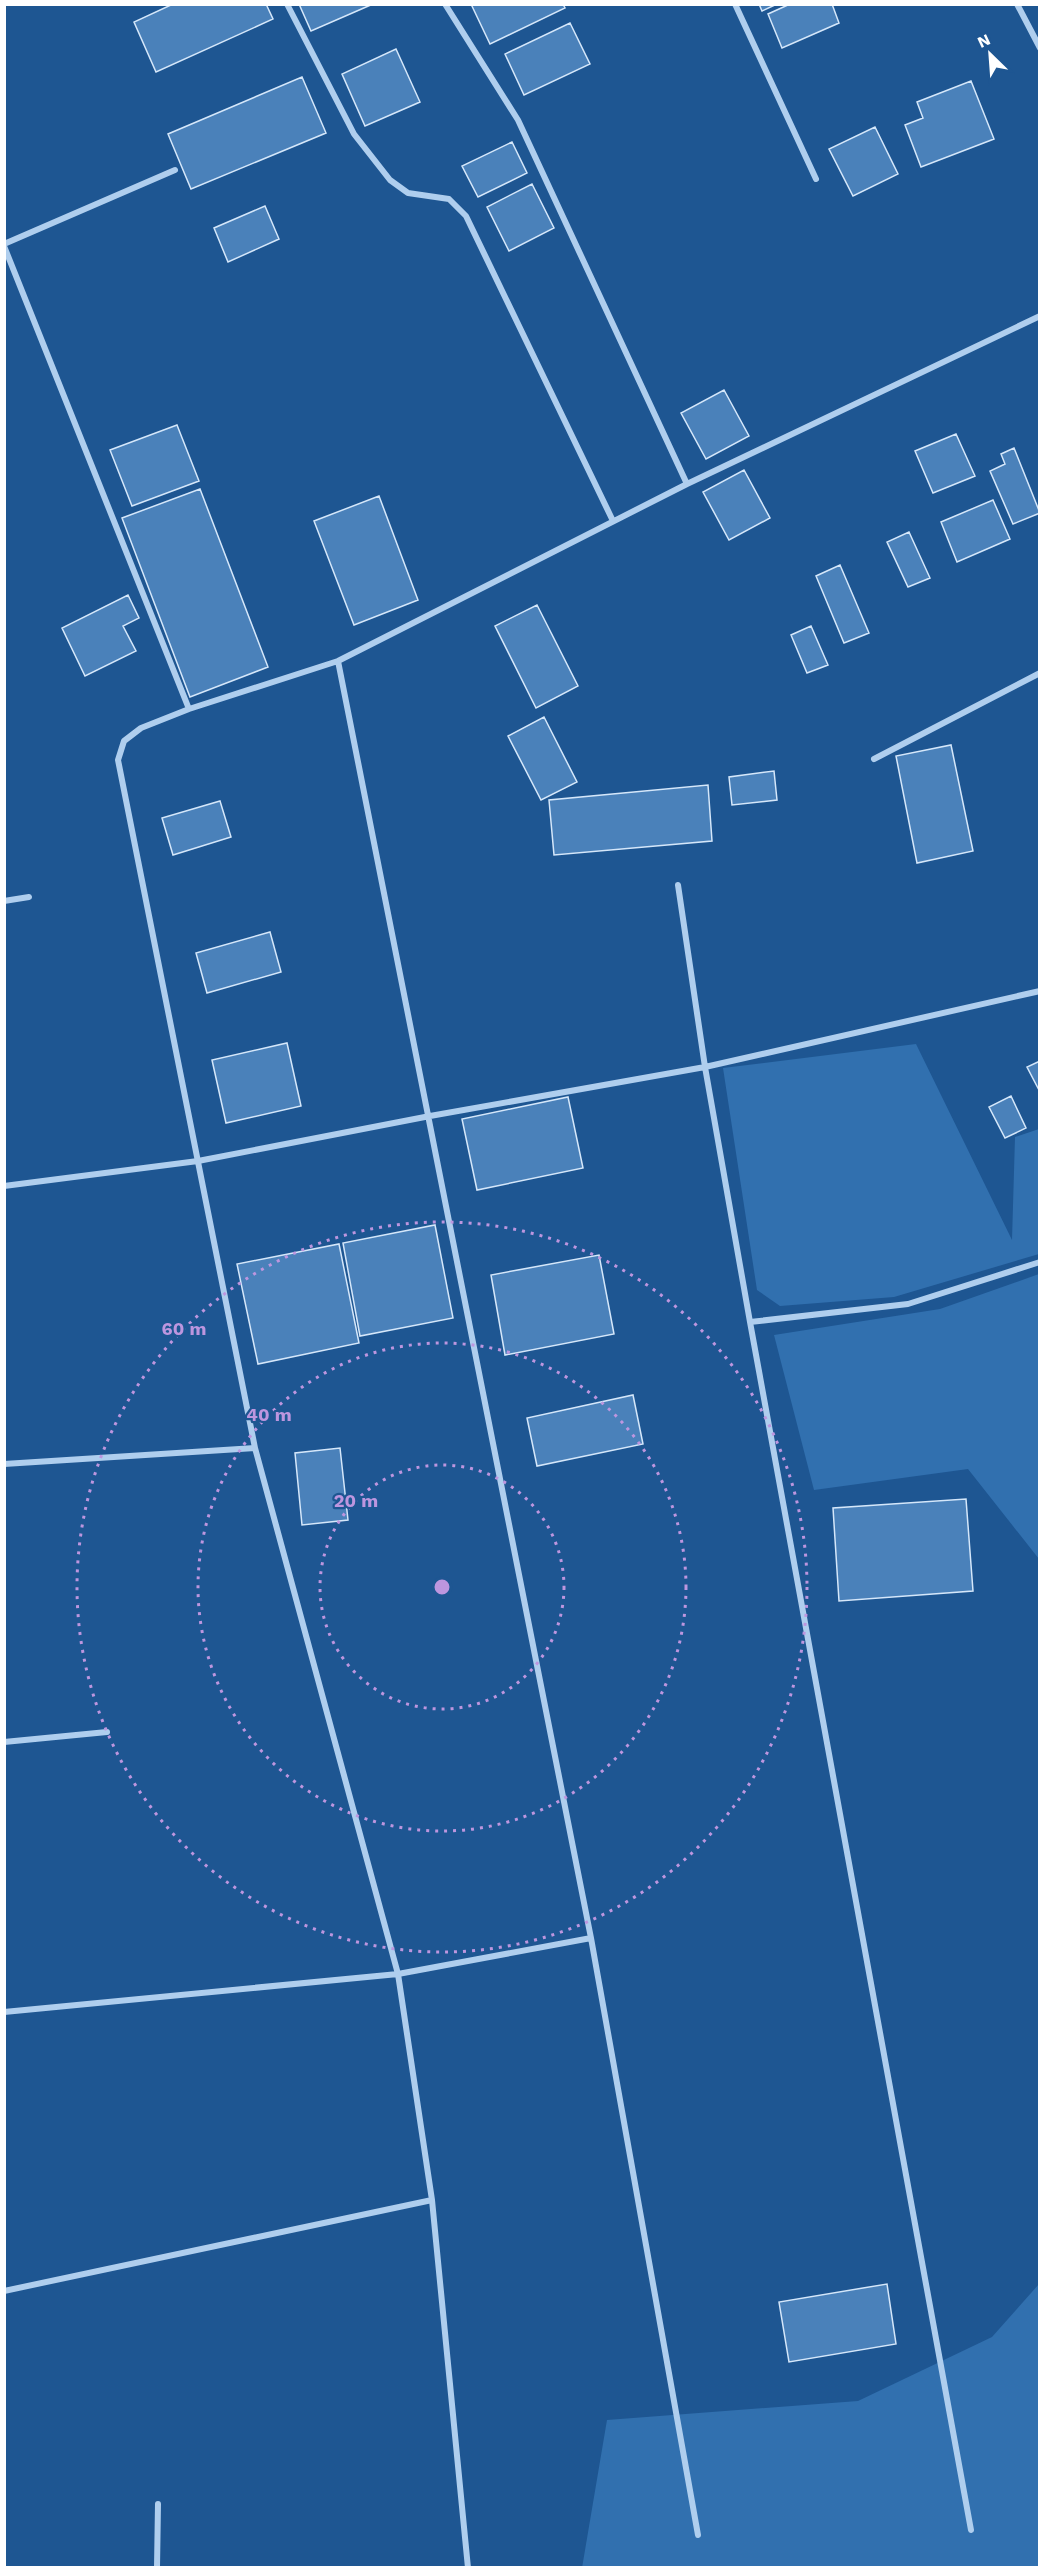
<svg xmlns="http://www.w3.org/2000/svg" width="1044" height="2572" viewBox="0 0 1044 2572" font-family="'Work Sans',sans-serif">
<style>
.green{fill:#3170af}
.building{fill:#4a81ba;stroke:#d5e7fa;stroke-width:1.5}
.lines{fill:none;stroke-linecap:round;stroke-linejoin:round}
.minor{stroke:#afceee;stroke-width:6}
.ring{fill:none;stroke:#bd96df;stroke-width:3;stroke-dasharray:3 6}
.centre{fill:#bd96df;stroke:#1e5692;stroke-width:3}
.ring-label{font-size:18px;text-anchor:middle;font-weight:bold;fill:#bd96df;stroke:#1e5692;stroke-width:4.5;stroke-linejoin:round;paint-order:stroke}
</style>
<rect width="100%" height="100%" fill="#1e5692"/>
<!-- green -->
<path class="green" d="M916 1044 1012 1240 1015 1137 1039 1129V1254L894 1297 780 1306 757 1290 723 1068Z
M1039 1274V1559L968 1469 814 1490 774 1335 940 1309Z
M1039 2284V2567L582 2568 607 2420 858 2401 992 2337Z"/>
<!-- building -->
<path class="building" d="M173 4H266L273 19 156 72 134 22Z
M299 4H373L311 31Z
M471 4H563L565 8 490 44Z
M759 4H777L762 11Z
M790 4H832L839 23 782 48 768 14Z
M570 23 590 64 524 95 505 54Z
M396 49 420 102 365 126 342 74Z
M302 77 326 133 191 189 168 134Z
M971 81 994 139 921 167 905 125 923 118 917 102Z
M875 127 898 174 853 196 829 149Z
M512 142 527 173 478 197 462 166Z
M532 184 554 228 509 251 487 207Z
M265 206 279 239 228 262 214 228Z
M724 390 749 436 706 459 681 413Z
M177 425 199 481 132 506 110 450Z
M956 434 975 476 933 493 915 451Z
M1014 448 1040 513 1013 524 990 471 1005 464 1001 454Z
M744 470 770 518 729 540 703 492Z
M200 489 268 667 190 697 122 518Z
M379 496 418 600 354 625 314 521Z
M993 500 1010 539 957 562 941 522Z
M909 532 930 578 908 587 887 542Z
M840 565 869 633 844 643 816 576Z
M128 595 139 618 123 626 136 651 85 676 62 628Z
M537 605 578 686 536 708 495 626Z
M811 626 828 665 807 673 791 635Z
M544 717 577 782 541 800 508 736Z
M951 745 973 851 917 863 896 756Z
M774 771 777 800 732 805 729 777Z
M708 785 712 841 554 855 549 800Z
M220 801 231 837 173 855 162 818Z
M270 932 281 972 207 993 196 953Z
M287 1043 301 1106 226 1123 212 1060Z
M1040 1061V1092L1027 1067Z
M1011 1096 1026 1128 1005 1138 989 1107Z
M568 1097 583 1168 477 1190 462 1119Z
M435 1225 453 1318 360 1336 343 1243Z
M339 1244 359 1343 258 1364 237 1264Z
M599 1255 614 1334 505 1355 491 1275Z
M633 1395 643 1444 537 1466 527 1418Z
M340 1448 348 1520 302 1525 295 1453Z
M966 1499 973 1591 839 1601 833 1508Z
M887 2284 896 2344 789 2362 779 2302Z"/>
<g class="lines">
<!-- minor -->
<path class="minor" d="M287 4 354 134 390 180 408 193 449 199 466 216 613 521
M445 4 518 120 687 484
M735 4 816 179
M1017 4 1040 48
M4 244 175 170
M4 246 189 709
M338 661 591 1938 398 1974 432 2200 468 2568
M874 759 1040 673
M678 885 705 1067 750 1322 971 2530
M4 901 29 897
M4 1186 198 1161 430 1116 705 1067 1040 991
M750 1322 908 1304 1040 1262
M4 1464 255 1448 118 760 124 741 141 728 189 709 338 661 687 484 1040 316
M4 1742 107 1732
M591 1938 698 2535
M4 2012 398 1974 255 1448
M4 2291 432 2200
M157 2568 158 2504"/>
</g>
<!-- distance rings -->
<g class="ring">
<circle cx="442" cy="1587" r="122"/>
<circle cx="442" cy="1587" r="244"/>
<circle cx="442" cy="1587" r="365"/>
</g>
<circle cx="442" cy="1587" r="9" class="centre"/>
<g class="ring-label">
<text x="184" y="1335">60 m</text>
<text x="269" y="1421">40 m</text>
<text x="356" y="1507">20 m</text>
</g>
<!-- border -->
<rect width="1044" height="2572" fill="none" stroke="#ffffff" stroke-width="12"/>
<!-- north arrow -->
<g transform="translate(990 54) rotate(335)" stroke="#1e5692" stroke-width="4.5" paint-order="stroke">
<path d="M0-4.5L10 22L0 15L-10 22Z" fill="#ffffff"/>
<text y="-9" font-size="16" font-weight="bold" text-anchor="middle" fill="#ffffff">N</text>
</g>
</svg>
